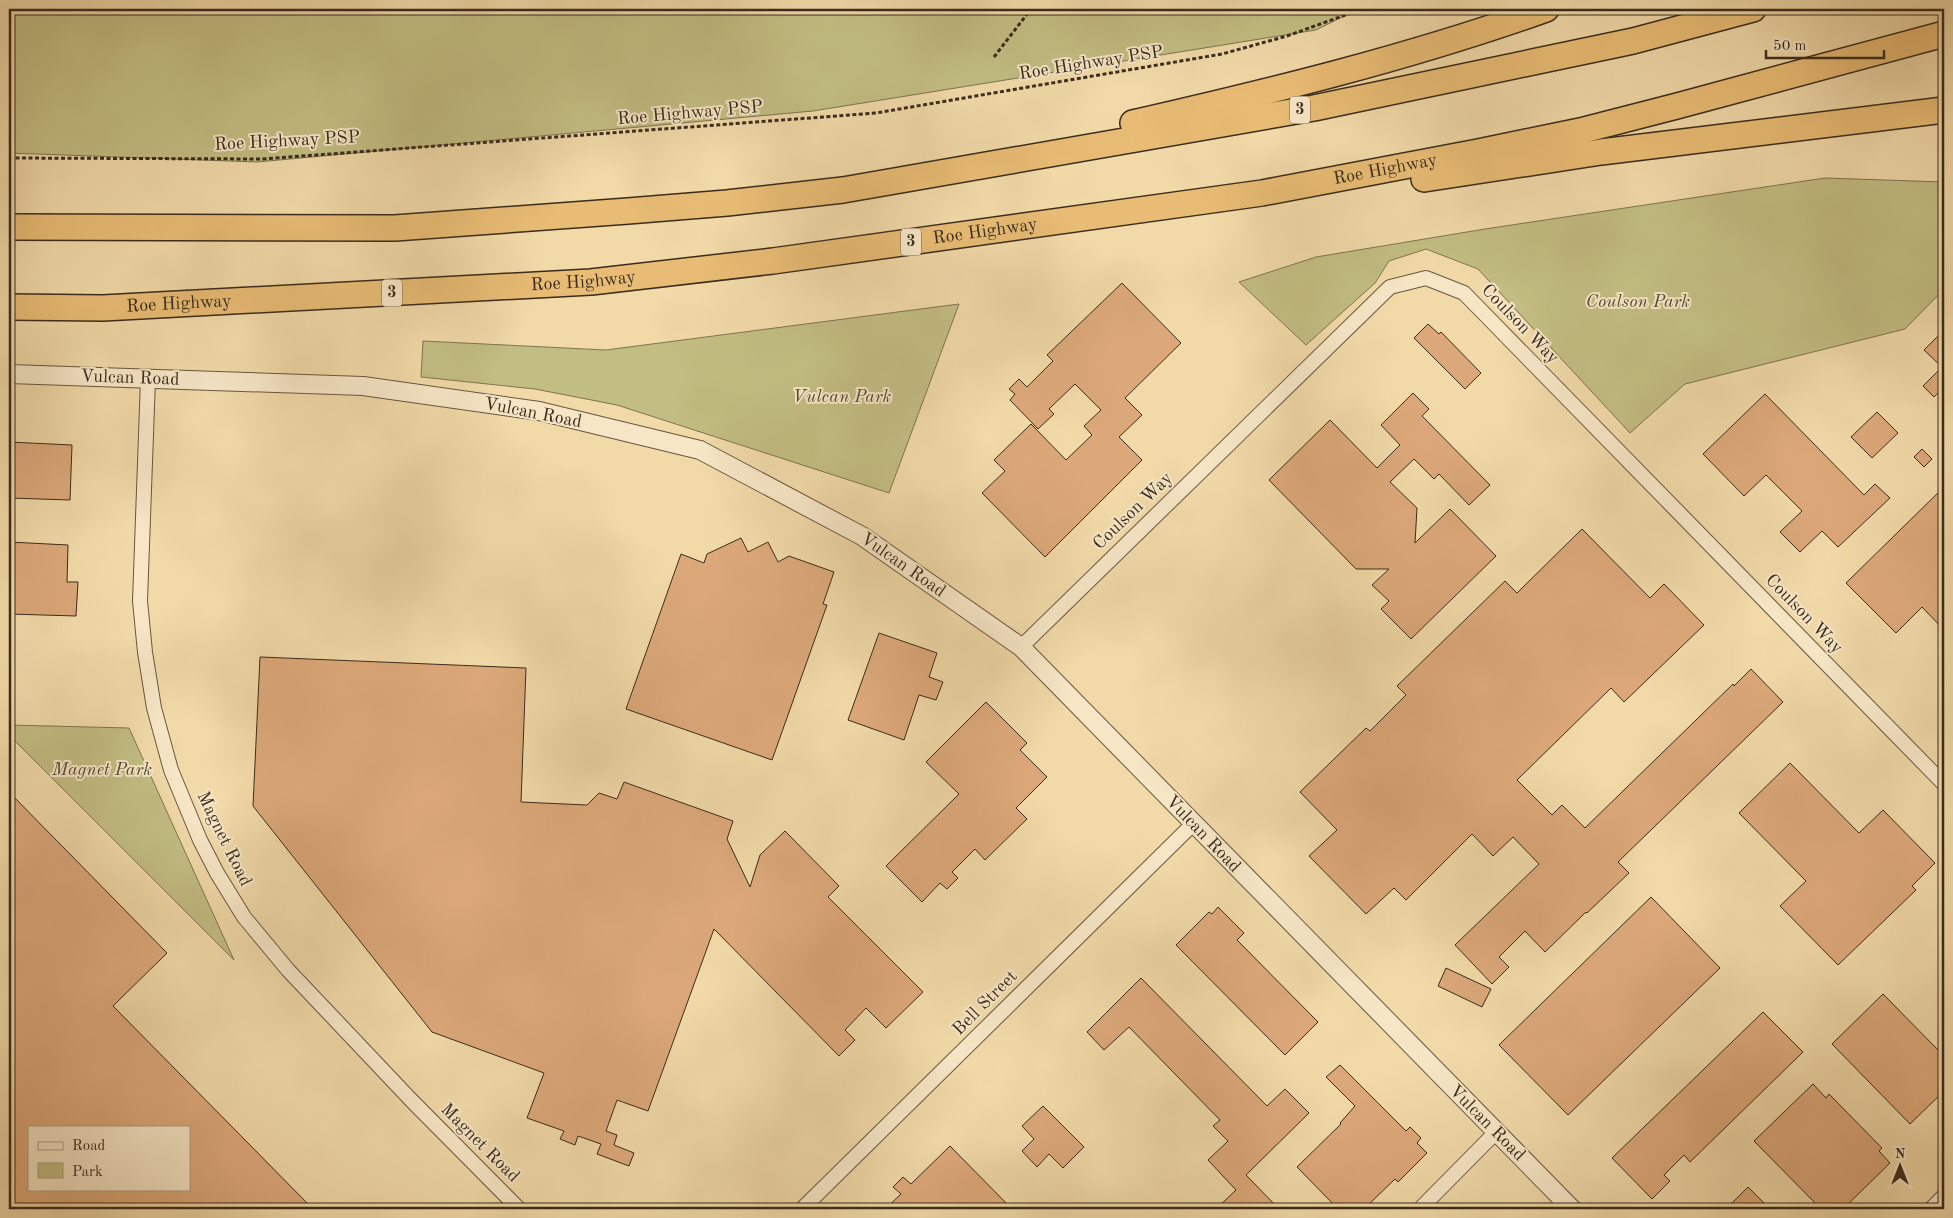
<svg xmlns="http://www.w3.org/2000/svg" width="1953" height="1218" viewBox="0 0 1953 1218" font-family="'Old Standard TT',serif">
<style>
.green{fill:#c2bd82;stroke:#7e7450}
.building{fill:#dca879;stroke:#3a2c1d;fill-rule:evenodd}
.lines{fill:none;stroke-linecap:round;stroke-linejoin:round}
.minor-casing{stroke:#685740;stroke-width:16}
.tertiary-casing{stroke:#685740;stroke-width:20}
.motorway-casing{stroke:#3a2c1d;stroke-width:28}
.path{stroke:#3a2c1d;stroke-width:3;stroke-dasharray:4 2.5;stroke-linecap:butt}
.minor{stroke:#f6e6c6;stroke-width:14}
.tertiary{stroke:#f6e6c6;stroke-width:18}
.motorway{stroke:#e8bc74;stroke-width:25}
.labels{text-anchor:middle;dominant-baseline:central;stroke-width:4;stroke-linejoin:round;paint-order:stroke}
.shield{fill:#f6e6c6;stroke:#726450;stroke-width:1}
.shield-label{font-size:16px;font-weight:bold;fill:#3a2c1d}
.street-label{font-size:18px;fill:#3a2c1d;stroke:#f6e6c6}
.park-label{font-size:18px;font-style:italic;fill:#554931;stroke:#f6e6c6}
</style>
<rect width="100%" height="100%" fill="#f1d9a8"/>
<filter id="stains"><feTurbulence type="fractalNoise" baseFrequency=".004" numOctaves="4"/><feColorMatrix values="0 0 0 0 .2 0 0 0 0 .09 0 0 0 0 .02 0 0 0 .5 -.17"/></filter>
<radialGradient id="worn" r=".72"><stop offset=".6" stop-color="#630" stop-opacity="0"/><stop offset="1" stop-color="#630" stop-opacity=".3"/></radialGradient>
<!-- green -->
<path class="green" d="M9 9H1358L1316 30 813 111 257 162 9 153Z
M1825 178 1944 182V289L1905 329 1685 384 1630 433 1478 269 1426 249 1389 261 1375 283 1306 345 1239 282 1316 257 1485 229Z
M959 304 889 493 617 405 535 389 421 377 423 341 606 350Z
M9 725 129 728 234 960 9 735Z"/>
<!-- building -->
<path class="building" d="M1122 283 1181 343 1125 398 1142 415 1119 437 1142 460 1045 557 982 493 1005 471 994 460 1031 424 1066 460 1092 435 1084 426 1101 410 1075 384 1049 409 1054 414 1038 429 1010 400 1015 394 1009 389 1019 379 1027 387 1053 361 1047 355Z
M1428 324 1439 334 1441 332 1481 373 1465 389 1414 338Z
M1944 330V387L1934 397 1923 386 1942 367 1924 350Z
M1413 393 1429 409 1422 416 1490 485 1469 505 1439 474 1434 479 1414 459 1390 482 1417 508 1415 543 1450 509 1496 556 1411 639 1381 609 1389 601 1372 585 1389 569H1356L1269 480 1330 420 1377 468 1400 445 1381 425Z
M1765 394 1864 495 1875 484 1890 498 1838 547 1822 531 1800 552 1780 532 1802 511 1766 475 1744 496 1703 454Z
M1877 412 1898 433 1872 458 1851 437Z
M9 442 72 445 70 500 9 498Z
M1922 449 1932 459 1924 467 1914 457Z
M1944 487V630L1922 607 1896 633 1846 583Z
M1582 529 1650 598 1664 584 1704 625 1624 702 1611 688 1517 780 1552 815 1562 805 1585 828 1733 684 1734 686 1751 669 1783 702 1618 862 1629 873 1587 913 1586 912 1545 952 1525 931 1499 957 1509 967 1492 984 1455 945 1539 864 1513 837 1493 856 1472 834 1406 900 1394 888 1366 914 1309 856 1337 830 1300 792 1366 728 1370 731 1406 695 1397 686 1505 581 1517 593Z
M741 538 748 552 768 542 778 562 789 556 834 572 823 604 827 605 772 760 626 709 681 554 704 563 707 554Z
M9 542 68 545 67 582H78L76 616 9 614Z
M879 633 937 653 929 677 943 682 936 700 919 695 904 740 848 720Z
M260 657 526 668 521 802 587 805 599 793 617 799 624 782 733 821 727 839 750 887 760 855 785 831 839 886 828 897 923 992 886 1028 866 1008 845 1030 855 1040 839 1056 714 929 648 1111 617 1100 606 1131 617 1135 614 1145 634 1153 629 1166 597 1154 601 1144 578 1136 575 1145 560 1139 564 1131 527 1118 544 1073 432 1032 253 806Z
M986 702 1027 743 1020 750 1047 777 1016 808 1027 819 985 860 975 849 952 872 958 878 947 889 940 883 922 902 886 866 959 794 926 762Z
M1790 763 1859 833 1883 810 1935 863 1912 886 1916 890 1838 965 1780 906 1806 881 1739 813Z
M9 792 167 953 113 1006 313 1209H9ZM29 1127H189V1189H29Z
M1651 897 1720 968 1568 1115 1499 1045Z
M1218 907 1244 933 1237 940 1318 1022 1285 1055 1176 945 1209 912 1212 914Z
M1446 968 1491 989 1482 1007 1438 986Z
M1141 978 1267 1106 1285 1089 1309 1113 1246 1175 1279 1209H1216L1236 1190 1208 1160 1228 1141 1213 1126 1220 1120 1129 1027 1104 1050 1087 1032Z
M1883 994 1944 1056V1091L1910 1124 1832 1044Z
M1763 1012 1803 1052 1690 1162 1684 1155 1664 1175 1670 1181 1652 1199 1612 1158Z
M1340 1065 1406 1131 1410 1127 1421 1138 1417 1143 1427 1153 1398 1182 1395 1179 1364 1209H1338L1297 1167 1341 1124 1340 1123 1355 1106 1326 1077Z
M1813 1084 1826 1098 1829 1094 1882 1148 1879 1151 1890 1163 1843 1209H1821L1754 1141Z
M1043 1106 1084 1147 1063 1168 1049 1154 1037 1167 1022 1151 1034 1139 1022 1126Z
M950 1146 1012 1209H885L901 1194 893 1187 903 1177 911 1184Z
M1748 1187 1770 1209H1726Z"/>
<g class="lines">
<!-- minor casing -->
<g class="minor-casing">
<path id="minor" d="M148 379 140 601 145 652 154 708 171 770 200 840 217 873 244 917 288 970 412 1101 519 1209
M1021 647 1390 287 1426 278 1464 293 1944 784
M802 1209 1193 824
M1420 1209 1496 1132
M1931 1209 1944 1196"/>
</g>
<!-- tertiary casing -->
<g class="tertiary-casing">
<path id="tertiary" d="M9 374 363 386 539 411 700 450 862 536 1021 647 1572 1209"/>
</g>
<!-- motorway casing -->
<g class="motorway-casing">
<g id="motorway">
<path d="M1133 123C1273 91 1411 57 1546 9"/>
<path d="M1424 179 1601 152 1944 110"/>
<path d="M9 227 395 228 628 211 727 203 843 190 1314 108 1633 41 1753 9"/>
<path id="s1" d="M9 307 103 308 591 282 773 261 1262 193 1478 152 1580 131 1677 106 1944 34"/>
</g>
</g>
<!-- path -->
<path class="path" d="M994 57 1031 9
M9 158 263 159 876 113 1222 54 1287 36 1362 9"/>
<!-- minor -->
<use href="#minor" class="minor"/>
<!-- tertiary -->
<use href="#tertiary" class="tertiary"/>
<!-- motorway -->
<use href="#motorway" class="motorway"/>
</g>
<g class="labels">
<!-- shield labels -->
<g class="shield">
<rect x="1290" y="96.5" width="20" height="27" rx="4"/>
<rect x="901" y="228.5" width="20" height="27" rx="4"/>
<rect x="382" y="279.5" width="20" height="27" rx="4"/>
</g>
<g class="shield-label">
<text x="1300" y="110">3</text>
<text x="911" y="242">3</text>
<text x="392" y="293">3</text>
</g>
<!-- street labels -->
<g class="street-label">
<text transform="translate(1091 63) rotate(-9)">Roe Highway PSP</text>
<text transform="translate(690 113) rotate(-5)">Roe Highway PSP</text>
<text transform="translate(287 141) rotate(-3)">Roe Highway PSP</text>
<text stroke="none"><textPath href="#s1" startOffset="1385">Roe Highway</textPath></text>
<text stroke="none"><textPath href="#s1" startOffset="980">Roe Highway</textPath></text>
<text stroke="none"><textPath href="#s1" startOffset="575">Roe Highway</textPath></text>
<text stroke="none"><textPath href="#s1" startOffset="170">Roe Highway</textPath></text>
<text transform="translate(1520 324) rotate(46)">Coulson Way</text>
<text transform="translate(130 378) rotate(2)">Vulcan Road</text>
<text transform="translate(533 413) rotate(11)">Vulcan Road</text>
<text transform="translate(1133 511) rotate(-44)">Coulson Way</text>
<text transform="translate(903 565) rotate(35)">Vulcan Road</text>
<text transform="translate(1804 614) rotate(46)">Coulson Way</text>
<text transform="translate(1203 834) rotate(46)">Vulcan Road</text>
<text transform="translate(224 839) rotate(64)">Magnet Road</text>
<text transform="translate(985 1003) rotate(-45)">Bell Street</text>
<text transform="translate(1487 1123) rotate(45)">Vulcan Road</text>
<text transform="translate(480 1143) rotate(45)">Magnet Road</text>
</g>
<!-- park labels -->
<g class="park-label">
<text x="1638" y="302">Coulson Park</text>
<text x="842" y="397">Vulcan Park</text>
<text x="102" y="770">Magnet Park</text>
</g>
</g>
<!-- margin -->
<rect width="1953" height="1218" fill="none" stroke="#f1d9a8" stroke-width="30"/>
<rect x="10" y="10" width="1933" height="1198" fill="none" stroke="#3a2c1d" stroke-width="2.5"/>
<rect x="15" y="15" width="1923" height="1188" fill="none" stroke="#3a2c1d"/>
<!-- legend -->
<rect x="28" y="1126" width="162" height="65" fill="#f6e6c6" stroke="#ab9c82"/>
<rect x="38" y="1142" width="25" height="8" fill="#f6e6c6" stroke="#ab9c82"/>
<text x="72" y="1150" font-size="15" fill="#3a2c1d">Road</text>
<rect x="38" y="1163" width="25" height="15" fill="#c2bd82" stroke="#ab9c82"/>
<text x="72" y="1176" font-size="15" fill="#3a2c1d">Park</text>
<!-- north arrow -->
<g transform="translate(1900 1166)" stroke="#f6e6c6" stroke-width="4" paint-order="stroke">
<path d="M0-4L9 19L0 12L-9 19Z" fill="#3a2c1d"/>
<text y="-8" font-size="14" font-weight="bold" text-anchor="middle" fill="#3a2c1d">N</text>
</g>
<!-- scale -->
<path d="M1766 50v8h118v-8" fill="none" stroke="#3a2c1d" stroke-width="2.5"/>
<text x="1773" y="50" font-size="15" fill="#3a2c1d" stroke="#f6e6c6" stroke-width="4" paint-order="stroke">50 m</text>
<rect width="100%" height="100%" filter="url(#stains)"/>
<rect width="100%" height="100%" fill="url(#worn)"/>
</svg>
